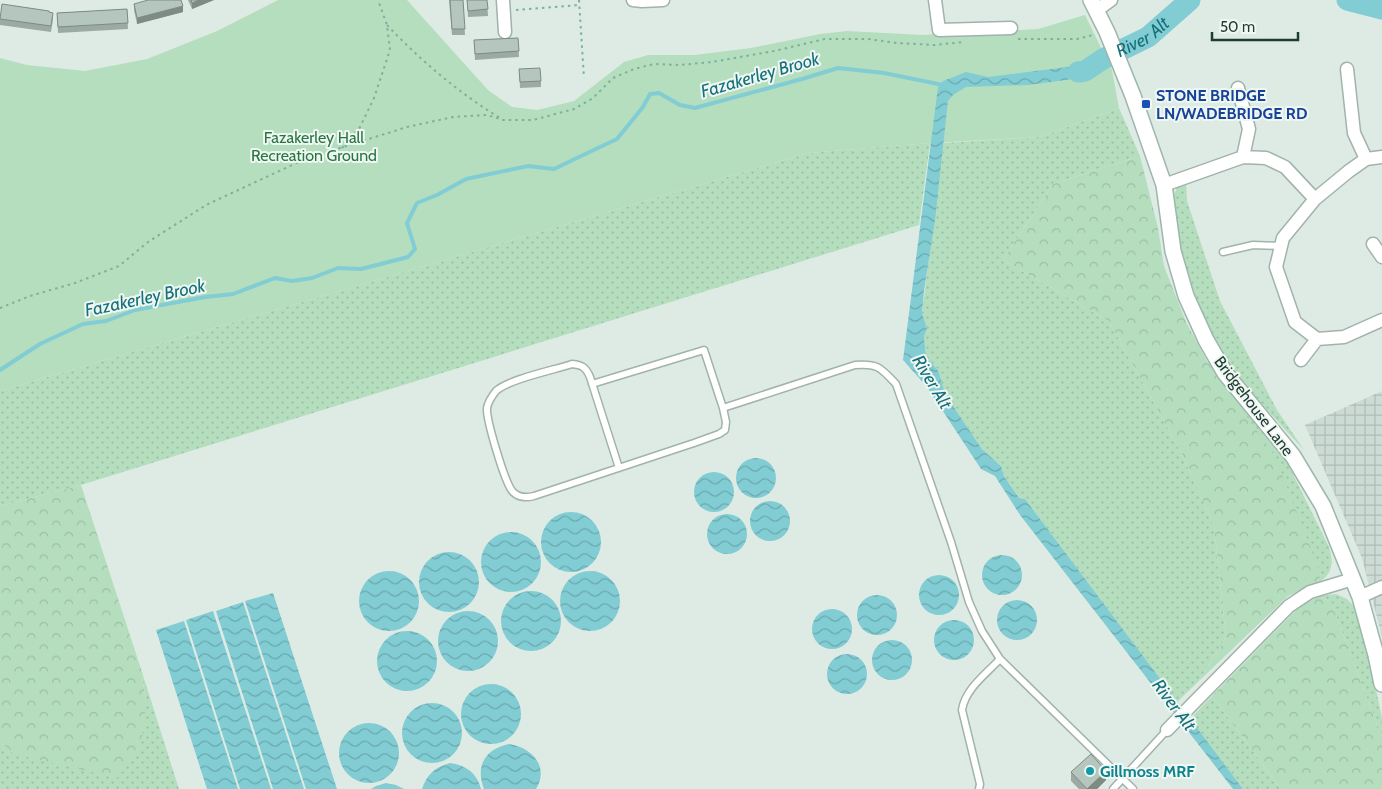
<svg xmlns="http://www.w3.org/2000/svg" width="1382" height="789" viewBox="0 0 1382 789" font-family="Cabin,sans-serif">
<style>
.industrial{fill:url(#industrial-grid)}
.grass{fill:url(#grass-dots)}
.forest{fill:url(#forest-crowns)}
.green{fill:#b5debe}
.water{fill:url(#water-waves)}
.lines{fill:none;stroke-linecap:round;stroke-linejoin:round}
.stream{stroke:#82cdd4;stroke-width:4}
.river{stroke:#82cdd4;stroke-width:21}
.lane-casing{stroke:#a1b3ab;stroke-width:9}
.street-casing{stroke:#a1b3ab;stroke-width:15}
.secondary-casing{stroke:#9db7ac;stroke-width:18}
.path{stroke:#7db19d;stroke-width:2;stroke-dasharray:2.5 4;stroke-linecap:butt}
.lane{stroke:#fff;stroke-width:6}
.street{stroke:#fff;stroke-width:12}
.secondary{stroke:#fff;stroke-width:15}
.wall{fill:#9baaa3}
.shaded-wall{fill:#7e8b84}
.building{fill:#b4c6bd;stroke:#7e8b84}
.transit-dot{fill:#1a4fb4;stroke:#eff7f3;stroke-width:2}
.culture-dot{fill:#0f9aa8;stroke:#eff7f3;stroke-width:2}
.labels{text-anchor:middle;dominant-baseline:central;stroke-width:4;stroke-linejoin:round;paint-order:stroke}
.transit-label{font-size:16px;font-weight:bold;fill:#164399;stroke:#eff7f3;text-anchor:start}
.park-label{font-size:16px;fill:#277540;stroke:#eff7f3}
.street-label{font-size:16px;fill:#1f3c32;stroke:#eff7f3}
.culture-label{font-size:16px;font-weight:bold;fill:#0d838f;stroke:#eff7f3;text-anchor:start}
.water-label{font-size:18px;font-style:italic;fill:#16707b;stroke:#eff7f3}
</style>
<defs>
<pattern id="industrial-grid" width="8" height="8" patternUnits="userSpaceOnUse" patternTransform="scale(1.25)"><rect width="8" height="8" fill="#ccdbd3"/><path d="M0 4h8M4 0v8" fill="none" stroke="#afbdb6"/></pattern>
<pattern id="grass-dots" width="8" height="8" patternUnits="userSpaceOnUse" patternTransform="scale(1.25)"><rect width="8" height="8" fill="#b5debe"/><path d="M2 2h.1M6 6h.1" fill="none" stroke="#9bbfa4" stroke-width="1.8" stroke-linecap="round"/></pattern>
<pattern id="forest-crowns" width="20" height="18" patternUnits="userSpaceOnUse" patternTransform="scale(1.25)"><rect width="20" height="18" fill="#b5debe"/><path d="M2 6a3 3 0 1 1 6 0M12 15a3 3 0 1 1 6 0" fill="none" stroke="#9bbfa4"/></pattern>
<pattern id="water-waves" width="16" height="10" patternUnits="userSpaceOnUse" patternTransform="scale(1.25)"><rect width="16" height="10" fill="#82cdd4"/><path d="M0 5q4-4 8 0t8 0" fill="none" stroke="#6aa8ad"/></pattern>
</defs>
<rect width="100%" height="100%" fill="#deebe4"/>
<!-- industrial -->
<path class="industrial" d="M1382 391V637L1362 558 1305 425Z"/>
<!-- grass -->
<path class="grass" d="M1119 108 1140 156 1053 184 1003 260 1109 321 1182 454 1214 526 1226 637 1198 682 1177 702 1025 499 1019 498 1004 476 1001 466 982 449 945 394 939 372 926 356 924 337 927 328 922 313 943 143 1040 137Z
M930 143 919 225 81 485 0 506V391L808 153Z
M1186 181 1187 201 1220 301 1277 410 1304 450 1256 398 1222 357 1203 315 1184 266 1173 208 1174 194 1178 186Z
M1207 361 1287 462 1329 547C1334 562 1333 575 1317 583L1321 575Z
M1336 594 1347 599 1355 607 1368 652 1382 718V738L1331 602 1319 596Z
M141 669 179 789H0V742L14 754 146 702Z
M1212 696 1281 789H1243L1190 719Z"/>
<!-- forest -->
<path class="forest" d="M1140 156 1158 228 1164 266 1186 322 1207 361 1275 456 1321 575 1317 583 1288 596 1198 682 1226 637 1214 526 1182 454 1109 321 1003 260 1053 184Z
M81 485 141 669 146 702 141 748 117 778 14 754 0 742V506Z
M1319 596 1331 602 1382 738V789H1281L1212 696 1300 606Z"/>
<!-- green -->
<path class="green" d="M278 0H407L488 90 512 107 537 110 574 101 624 62 648 55H694L751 48 820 34 847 31 922 35 1038 29 1085 15 1112 70 1119 108 1040 137 930 143 808 153 0 391V58L27 65 85 71 147 59 217 31Z"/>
<!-- water -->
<path class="water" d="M1101 55 1106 65 1088 77 1028 85 966 87 953 95 948 101 935 220 924 291 922 313 927 328 924 337 926 356 939 372 945 394 982 449 1001 466 1004 476 1019 498 1025 499 1243 789H1233L1020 515 995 476 981 469 927 387 903 360 938 87 943 81 966 72 988 77 1083 65Z
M736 478a20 20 0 1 1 40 0a20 20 0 1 1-40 0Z
M694 492a20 20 0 1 1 40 0a20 20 0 1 1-40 0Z
M750 521a20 20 0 1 1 40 0a20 20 0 1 1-40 0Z
M541 542a30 30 0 1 1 60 0a30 30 0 1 1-60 0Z
M707 534a20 20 0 1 1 40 0a20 20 0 1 1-40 0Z
M481 562a30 30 0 1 1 60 0a30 30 0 1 1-60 0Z
M419 582a30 30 0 1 1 60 0a30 30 0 1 1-60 0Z
M982 575a20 20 0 1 1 40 0a20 20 0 1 1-40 0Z
M560 601a30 30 0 1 1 60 0a30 30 0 1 1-60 0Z
M359 601a30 30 0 1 1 60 0a30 30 0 1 1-60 0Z
M919 595a20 20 0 1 1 40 0a20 20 0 1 1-40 0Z
M501 621a30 30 0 1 1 60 0a30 30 0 1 1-60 0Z
M273 593 337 789H306L245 601Z
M857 615a20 20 0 1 1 40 0a20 20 0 1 1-40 0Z
M997 620a20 20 0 1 1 40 0a20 20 0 1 1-40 0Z
M243 602 304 789H273L216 611Z
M812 629a20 20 0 1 1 40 0a20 20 0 1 1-40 0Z
M213 611 271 789H240L186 620Z
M438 641a30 30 0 1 1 60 0a30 30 0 1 1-60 0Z
M934 640a20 20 0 1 1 40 0a20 20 0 1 1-40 0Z
M184 621 238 789H207L156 630Z
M377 661a30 30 0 1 1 60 0a30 30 0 1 1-60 0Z
M872 660a20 20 0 1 1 40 0a20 20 0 1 1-40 0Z
M827 674a20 20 0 1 1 40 0a20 20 0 1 1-40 0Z
M461 714a30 30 0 1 1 60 0a30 30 0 1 1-60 0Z
M402 733a30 30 0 1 1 60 0a30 30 0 1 1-60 0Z
M339 753a30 30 0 1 1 60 0a30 30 0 1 1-60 0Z
M509 744C531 747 550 766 536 789H484C475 766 485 749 509 744Z
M450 763C466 765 477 773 481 789H422C427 774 435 767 450 763Z
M386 783 396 785 404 789H371L376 786Z"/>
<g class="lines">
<!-- stream -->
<path class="stream" d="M0 370 40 344 83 324 106 321 135 310 205 297 233 294 275 278 292 281 312 278 338 268 361 269 408 257 415 249 407 223 417 203 437 195 466 179 528 166 554 169 579 157 617 139 643 107 650 94 659 93 680 105 695 108 802 79 838 68 884 73 943 85"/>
<!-- river -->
<g class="river">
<path d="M1347 0 1382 9"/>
<path id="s1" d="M1078 72 1085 71 1103 59 1148 37 1190 0"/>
</g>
<!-- lane casing -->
<g class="lane-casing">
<path id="lane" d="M1223 252 1253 245 1281 246
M592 384 704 350 723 408
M619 468 590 377C586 368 583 365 572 364 554 370 509 379 496 391 492 396 488 402 487 408 486 419 505 484 513 492 519 498 526 498 534 496L694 443 719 434 725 430 726 422 723 408 855 365C878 363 881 368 896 384L951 542 969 602 982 631 1000 659
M979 789 980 784 962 710C965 689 986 674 1000 659L1133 789
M1113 789 1167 730"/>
</g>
<!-- street casing -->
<g class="street-casing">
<path id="street" d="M503 0 505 32
M633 0 642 1 663 0
M935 0 939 30 1011 28
M1096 11 1111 0
M1347 69 1354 133 1366 159
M1238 88 1249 129 1243 157
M1164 185 1243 157 1266 158 1285 167 1315 199 1349 171 1366 159 1382 157
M1315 199 1283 238 1276 267 1295 322 1317 339 1344 337 1382 320
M1373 244 1382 257
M1301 360 1317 339
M1360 597 1382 587
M1167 730 1289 606 1310 592 1353 579"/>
</g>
<!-- secondary casing -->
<g class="secondary-casing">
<path id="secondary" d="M1091 0 1107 32 1133 96 1164 185 1173 251 1186 296 1206 340 1225 373 1293 456 1323 506 1360 597 1376 655 1382 684"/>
</g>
<!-- path -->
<path class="path" d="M579 0 584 78
M516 10 579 5
M387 25C420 60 459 93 500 118
M1018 39H1077L1093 35
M342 148 360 127 374 98 390 50 387 25 378 0
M0 308 30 296 75 283 119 266 148 242 206 205 305 159 407 127 453 117 487 115 503 120H533L574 109 593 98 613 78 634 69 654 64 680 65 712 62 774 51 825 39H868L897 43 935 45 963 42"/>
<!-- lane -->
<use href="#lane" class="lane"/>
<!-- street -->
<use href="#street" class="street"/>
<!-- secondary -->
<use href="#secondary" class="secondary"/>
</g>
<!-- wall -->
<path class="wall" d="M188 0H214L192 9Z
M449 0H463L465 35H452Z
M467 0H487L488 16 468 17Z
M134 4 183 12 137 24 134 10Z
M127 9 128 29 58 33 57 13Z
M49 12 53 19 51 32 0 25V19Z
M518 38 519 57 475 60 474 40Z
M519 69 541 81V87L520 88Z
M1071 772 1106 780 1097 789H1079L1071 781Z"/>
<!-- shaded-wall -->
<path class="shaded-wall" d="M199 0H214L192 9V3Z
M183 6V12L137 24V18Z
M1106 771V780L1097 789H1087Z"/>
<!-- building -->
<path class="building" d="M148 0H181L183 6 137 18 134 4Z
M191 0H199L192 3Z
M450 0H463L465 29H452Z
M467 0H487L488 9 468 11Z
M2 4 49 11V12L53 13 51 26 0 19Z
M127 9 128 23 58 27 57 13Z
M518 38 519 51 475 54 474 40Z
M540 68 541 81 520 82 519 69Z
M1091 754 1106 771 1087 789 1071 772Z"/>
<!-- markers -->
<rect class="transit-dot" x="1141" y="99" width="10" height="10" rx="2.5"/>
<circle class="culture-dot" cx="1090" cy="771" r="5"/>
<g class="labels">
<!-- transit labels -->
<g class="transit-label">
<text x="1156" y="95">STONE BRIDGE<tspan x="1156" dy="18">LN/WADEBRIDGE RD</tspan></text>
</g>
<!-- park labels -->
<g class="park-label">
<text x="314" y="137">Fazakerley Hall<tspan x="314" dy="18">Recreation Ground</tspan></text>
</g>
<!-- street labels -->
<g class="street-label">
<text transform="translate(1254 406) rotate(53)">Bridgehouse Lane</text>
</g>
<!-- culture labels -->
<g class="culture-label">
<text x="1100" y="771">Gillmoss MRF</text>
</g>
<!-- water labels -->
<g class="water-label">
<text stroke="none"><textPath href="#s1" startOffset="74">River Alt</textPath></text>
<text transform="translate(760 75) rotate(-16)">Fazakerley Brook</text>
<text transform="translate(145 298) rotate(-12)">Fazakerley Brook</text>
<text transform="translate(932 382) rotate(59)">River Alt</text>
<text transform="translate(1174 705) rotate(53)">River Alt</text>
</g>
</g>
<!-- scale -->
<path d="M1212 32v8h86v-8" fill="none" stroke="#1f3c32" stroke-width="2.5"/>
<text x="1220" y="32" font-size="15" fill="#1f3c32" stroke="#eff7f3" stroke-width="4" paint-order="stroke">50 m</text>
</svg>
